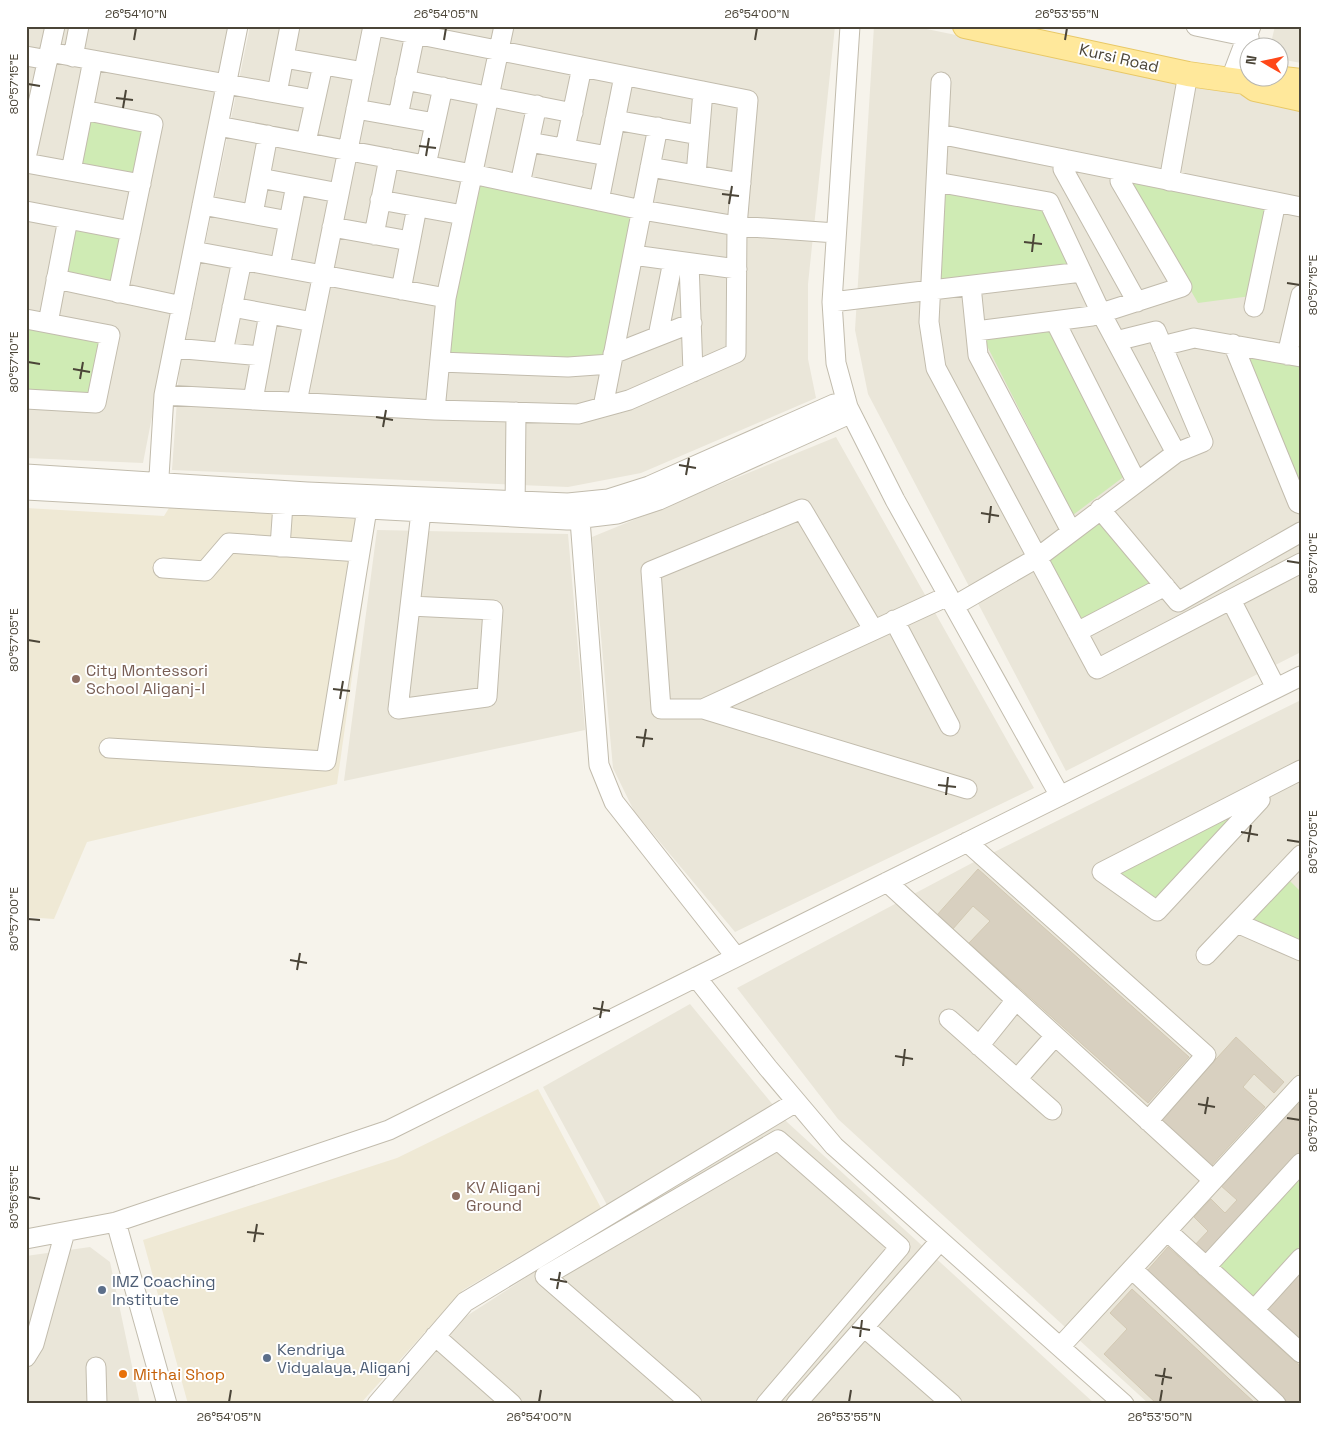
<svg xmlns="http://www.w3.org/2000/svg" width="1327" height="1430" viewBox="0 0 1327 1430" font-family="'Space Grotesk',sans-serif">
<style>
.residential{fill:#eae6d9}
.education{fill:#efe9d5}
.green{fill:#cfebb4}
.building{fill:#d8d0c0;stroke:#d3c9b3}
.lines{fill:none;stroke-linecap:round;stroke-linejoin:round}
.minor-casing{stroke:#c2bcad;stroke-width:21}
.major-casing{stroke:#e8c867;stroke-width:26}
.minor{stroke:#fff;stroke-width:19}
.major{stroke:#ffe89b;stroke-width:24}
.ticks{fill:none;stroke:#4b4538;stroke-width:2}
.education-dot{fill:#8d6e63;stroke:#fff;stroke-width:2}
.service-dot{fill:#5c6f8a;stroke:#fff;stroke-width:2}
.food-dot{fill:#e8710a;stroke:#fff;stroke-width:2}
.labels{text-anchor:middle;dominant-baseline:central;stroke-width:4;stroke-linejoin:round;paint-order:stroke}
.street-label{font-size:16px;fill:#4b4538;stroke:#fff}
.education-label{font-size:16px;fill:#785e54;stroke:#fff;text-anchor:start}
.service-label{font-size:16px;fill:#4e5e75;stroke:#fff;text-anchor:start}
.food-label{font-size:16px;fill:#c56008;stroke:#fff;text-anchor:start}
.neatline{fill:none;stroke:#4b4538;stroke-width:2}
.ticks-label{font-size:12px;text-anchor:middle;fill:#4b4538}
</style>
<rect width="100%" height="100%" fill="#f6f3eb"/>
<!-- residential -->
<path class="residential" d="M26 26H228L143 463 26 458Z
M250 26H835L808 284V359L816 398 641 473 568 487 172 470 179 372Z
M874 26H912L1301 106V652L1066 771 868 394 855 330Z
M1275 26H1301V63L1280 59V48L1270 47Z
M836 437 1034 788 735 932 634 811 613 768 592 537Z
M377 530 568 534 585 730 344 781Z
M1301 700V1404H1149L838 1119 737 988 972 863Z
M690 1004 787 1122 1095 1404H389L462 1319 607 1225 606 1203 543 1087Z
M90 1247 110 1262 140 1404H26V1256Z"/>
<!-- education -->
<path class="education" d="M26 508 164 516 169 508 355 519 373 527 337 784 87 842 54 919 26 917Z
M538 1089 601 1208 463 1290 360 1404H188L143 1240 397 1158Z"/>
<!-- green -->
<path class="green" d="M85 118 145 129 136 174 77 164Z
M1128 182 1268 210 1251 296 1198 303Z
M481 183 631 213 605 360 447 358 455 296Z
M942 189 1046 207 1071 264 940 280Z
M74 226 123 236 114 284 65 274Z
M26 326 104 340 91 396 26 392Z
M1055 331 1126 475 1073 515 983 338Z
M1243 353 1301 365V485Z
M1101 518 1155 584 1079 623 1045 560Z
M1243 808 1154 902 1113 872Z
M1288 879 1301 892V942L1249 919Z
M1301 1174V1245L1254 1297 1218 1265Z"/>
<!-- building -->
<path class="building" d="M978 869 1189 1057 1148 1103 969 943 990 921 973 906 952 930 937 915Z
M1236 1037 1284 1082 1274 1093 1254 1074 1243 1087 1265 1107 1210 1167 1160 1121Z
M1296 1102 1301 1106V1157L1206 1260 1193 1247 1208 1231 1194 1217 1211 1199 1225 1213 1237 1200 1220 1185Z
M1168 1247 1301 1367V1404H1290L1146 1272Z
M1301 1269V1345L1263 1311Z
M1132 1289 1256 1404H1157L1104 1354 1127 1329 1110 1313Z"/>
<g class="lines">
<!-- minor casing -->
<g class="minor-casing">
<path id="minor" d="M850 26 832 302 836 363 848 407 895 500 1060 796
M1196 26 1249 37
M49 52 315 100
M26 56 48 60
M73 57 79 26
M284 58 364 72
M405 80 573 113
M1230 81 1251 26
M941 82 929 322 936 368 1097 669 1301 563
M277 93 290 26
M356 109 435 123
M83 110 153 124 118 293
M398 116 415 34
M615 120 699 135
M218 126 472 174 642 210 737 226 836 233
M939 134 1301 207
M306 142 323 65
M529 142 608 156
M565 148 582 67
M26 158 55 26
M1064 159 1063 169 1137 302
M26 163 141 184
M426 165 443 87
M650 167 741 183
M71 171 93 60
M696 175 703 91
M260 178 339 193
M1169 181 1188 74
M936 182 1049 202 1101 313 1176 453
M520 184 537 105
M380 200 463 215
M599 201 624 76
M202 205 289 221
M26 211 131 231
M253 214 268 135
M332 227 410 241
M374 235 389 158
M193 251 446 298
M633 255 737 269
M689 263 693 372
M280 267 296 185
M56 279 182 306
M971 286 978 355 1071 531
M401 290 417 207
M832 302 1082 272
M232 307 313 322
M1254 307 1276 202
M26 319 110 335 96 403 26 399
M1055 321 1136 481
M48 323 68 219
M976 331 1092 316 1182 287 1120 181 1121 171
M658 336 673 261
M1233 344 1298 503 1301 504
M1162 346 1194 338 1301 357
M174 348 261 356
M223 352 242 260
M613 354 692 323
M1287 355 1301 295
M440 362 568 367 611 364
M164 395 435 410 578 414 629 400 736 353 737 226 748 100 375 26
M253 400 269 314
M297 402 373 26
M603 407 658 127
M435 410 446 298 504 26
M26 474 307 492 568 503 608 499 649 486 834 404 848 407 843 417 659 500 617 514 567 520 26 490
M158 493 164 395 238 26
M579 507 599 765 614 802 736 957
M1100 509 1178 602 1301 532
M515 513 516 412
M280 547 283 504
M163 568 205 571 229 543 360 552
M1231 600 1276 688
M410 606 493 610 487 697 398 709 421 512
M954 606 1037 558 1176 453 1203 442 1156 331 1116 341
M894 620 950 726
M873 629 802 509 651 571 661 709H703L948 596
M1077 632 1165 586
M703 709 967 789
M109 748 326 761 367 509
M1256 793 1260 800 1157 911 1102 872 1291 775 1301 770
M967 842 1206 1055 1148 1121
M887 882 1213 1180
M1237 923 1301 951
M1206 955 1301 855
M696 977 768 1068 834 1146 1124 1404
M949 1019 1052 1110
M979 1046 1016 1000
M1017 1079 1055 1036
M116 1222 167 1404
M1167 1231 1301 1353
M26 1239 116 1222 389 1130 1301 676
M1206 1267 1301 1163
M1132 1269 1276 1404
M1254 1310 1301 1258
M864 1327 952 1404
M435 1336 512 1404
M1060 1347 1301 1085
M26 1357 34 1344 65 1232
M96 1367 97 1404
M377 1404 465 1302 796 1102
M692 1404 545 1276 778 1140 900 1247 766 1404
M796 1404 940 1241"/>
</g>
<!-- major casing -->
<g class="major-casing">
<path id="major" d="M965 26 1188 74 1245 82 1255 89 1301 99
M1274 78 1301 81"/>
</g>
<!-- minor -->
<use href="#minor" class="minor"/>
<!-- major -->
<use href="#major" class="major"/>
</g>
<!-- ticks -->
<path class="ticks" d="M134 40 136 28M444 40 446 28M755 40 757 28M1065 40 1067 28M28 84 40 86M116 98 133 100M123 108 126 90M419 146 436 148M426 156 429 138M722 194 739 196M729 204 732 186M1024 242 1042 244M1032 252 1034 234M1287 283 1300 285M28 362 40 364M73 369 90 372M80 379 83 362M376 417 393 420M383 427 386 410M679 465 696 468M686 475 689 458M981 513 999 516M989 523 991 506M1287 561 1300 563M28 640 40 642M333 689 350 691M340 699 343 681M636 737 653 739M643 747 646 729M938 785 956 787M946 795 948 777M1241 832 1258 835M1287 840 1300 842M1248 842 1251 825M28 919 40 920M290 960 307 963M297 970 300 953M593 1008 610 1011M600 1018 603 1001M895 1056 913 1059M903 1066 905 1049M1198 1104 1215 1107M1205 1114 1208 1097M1287 1118 1300 1120M28 1197 40 1199M247 1232 264 1234M254 1242 257 1224M550 1279 567 1282M557 1289 560 1272M852 1327 870 1330M860 1337 862 1320M1155 1375 1172 1378M1162 1385 1165 1368M229 1402 231 1390M539 1402 541 1390M849 1402 851 1390M1160 1402 1162 1390"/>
<!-- markers -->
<g class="education-dot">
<circle cx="76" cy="679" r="5"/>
<circle cx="456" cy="1196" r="5"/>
</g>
<g class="service-dot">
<circle cx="102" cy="1290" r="5"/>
<circle cx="267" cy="1358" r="5"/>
</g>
<circle class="food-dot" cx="123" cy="1374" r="5"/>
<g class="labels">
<!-- street labels -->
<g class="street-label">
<text transform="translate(1119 58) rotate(13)">Kursi Road</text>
</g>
<!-- education labels -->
<g class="education-label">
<text x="86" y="670">City Montessori<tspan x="86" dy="18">School Aliganj-I</tspan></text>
<text x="466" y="1187">KV Aliganj<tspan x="466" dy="18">Ground</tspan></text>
</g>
<!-- service labels -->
<g class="service-label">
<text x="112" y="1281">IMZ Coaching<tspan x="112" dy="18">Institute</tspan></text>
<text x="277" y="1349">Kendriya<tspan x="277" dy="18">Vidyalaya, Aliganj</tspan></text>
</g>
<!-- food labels -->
<g class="food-label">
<text x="133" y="1374">Mithai Shop</text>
</g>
</g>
<!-- border -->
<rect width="1327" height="1430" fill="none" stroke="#ffffff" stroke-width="55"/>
<!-- north arrow -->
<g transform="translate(1264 62) rotate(279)"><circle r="24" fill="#ffffff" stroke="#b7b5af"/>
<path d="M0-4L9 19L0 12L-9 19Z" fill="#ff4819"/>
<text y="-8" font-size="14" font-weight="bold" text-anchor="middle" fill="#4b4538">N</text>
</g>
<rect x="28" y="28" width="1272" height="1374" class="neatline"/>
<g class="ticks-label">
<text x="136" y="18">26°54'10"N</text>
<text x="446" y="18">26°54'05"N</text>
<text x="757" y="18">26°54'00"N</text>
<text x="1067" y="18">26°53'55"N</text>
<text transform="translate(14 84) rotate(-90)" y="4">80°57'15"E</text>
<text transform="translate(1313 285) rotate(-90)" y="4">80°57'15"E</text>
<text transform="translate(14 362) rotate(-90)" y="4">80°57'10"E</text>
<text transform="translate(1313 563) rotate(-90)" y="4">80°57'10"E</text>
<text transform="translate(14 640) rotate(-90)" y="4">80°57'05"E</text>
<text transform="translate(1313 842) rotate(-90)" y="4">80°57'05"E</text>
<text transform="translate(14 919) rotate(-90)" y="4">80°57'00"E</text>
<text transform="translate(1313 1120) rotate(-90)" y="4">80°57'00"E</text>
<text transform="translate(14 1197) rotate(-90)" y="4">80°56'55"E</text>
<text x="229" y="1421">26°54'05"N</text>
<text x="539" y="1421">26°54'00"N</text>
<text x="849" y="1421">26°53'55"N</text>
<text x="1160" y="1421">26°53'50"N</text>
</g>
</svg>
